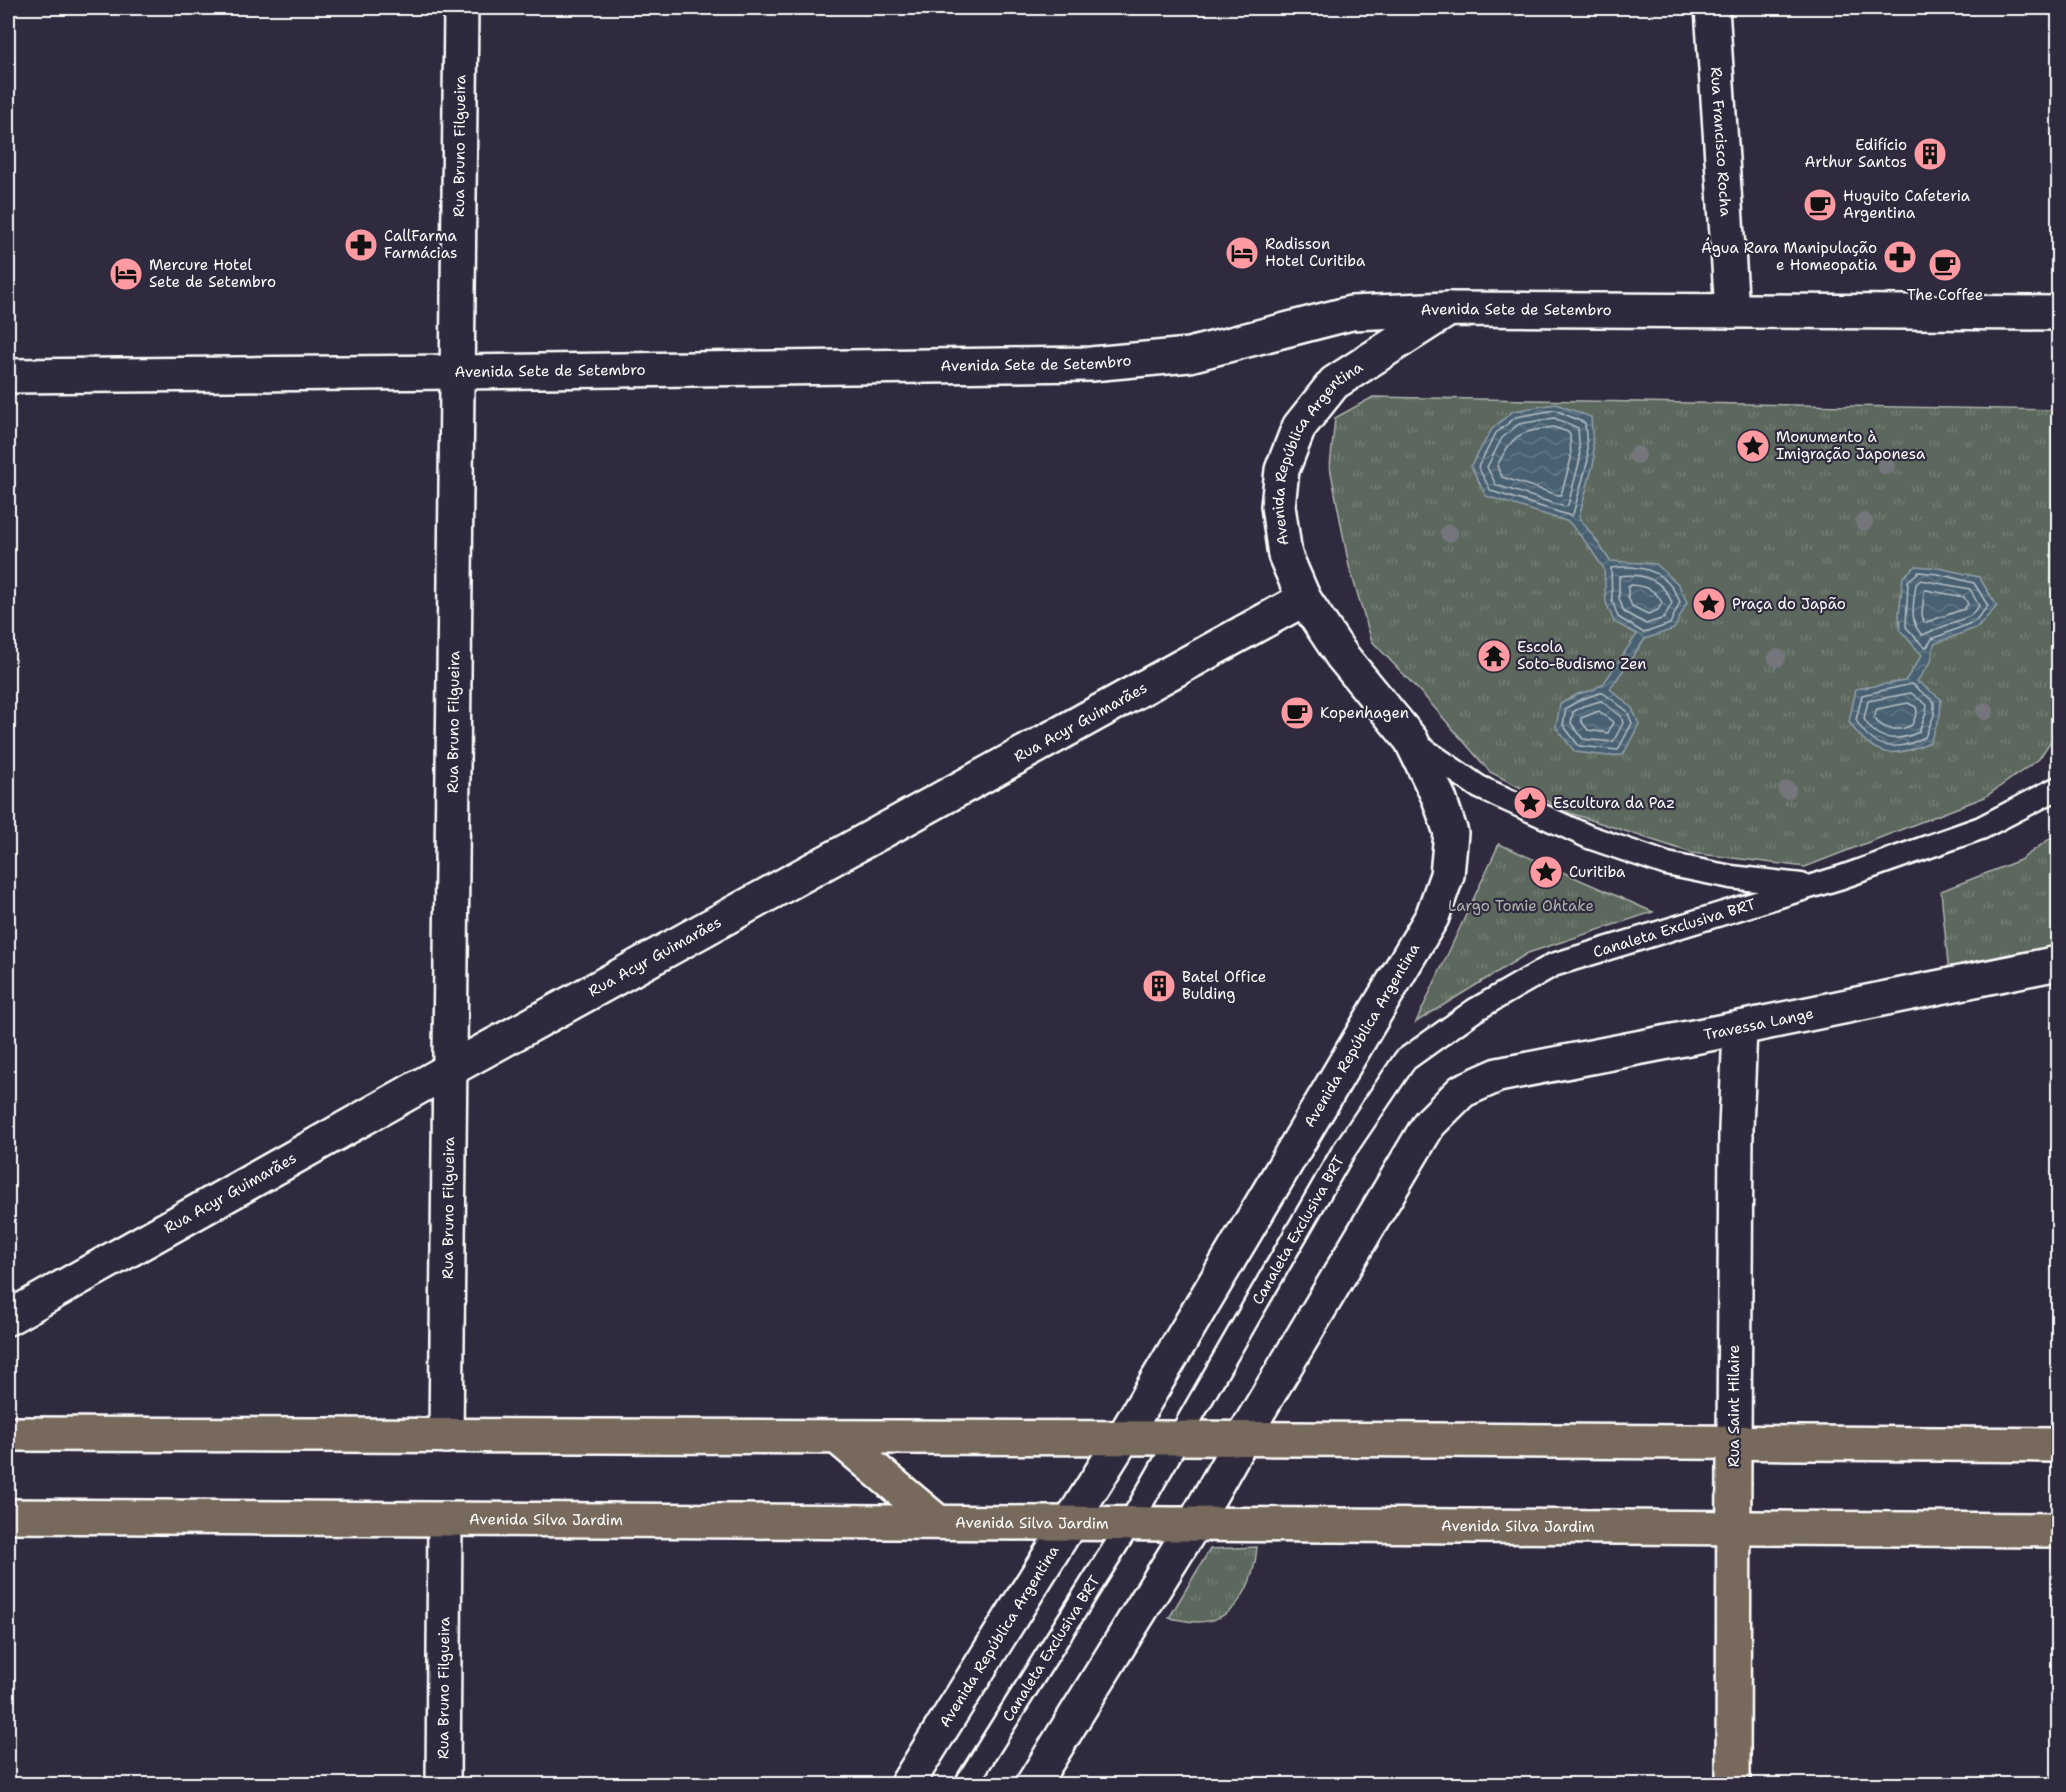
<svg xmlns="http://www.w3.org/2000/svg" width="2066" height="1792" viewBox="0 0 2066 1792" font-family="'Shantell Sans',sans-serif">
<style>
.grass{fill:url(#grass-tufts);stroke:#aeb4ae;stroke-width:1.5}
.water{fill:url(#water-waves);stroke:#92a0aa;stroke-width:1.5}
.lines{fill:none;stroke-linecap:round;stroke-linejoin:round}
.shore{stroke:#b6c0c7;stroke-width:1.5}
.lane-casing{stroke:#fff;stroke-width:27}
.street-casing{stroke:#fff;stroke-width:38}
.secondary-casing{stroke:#fff;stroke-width:38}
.primary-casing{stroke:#fff;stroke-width:38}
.lane{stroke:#2f2a3d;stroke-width:22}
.street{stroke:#2f2a3d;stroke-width:33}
.secondary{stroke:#2f2a3d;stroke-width:33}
.primary{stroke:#77695c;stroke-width:33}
.tree{fill:#75767b}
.labels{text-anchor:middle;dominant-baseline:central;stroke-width:4.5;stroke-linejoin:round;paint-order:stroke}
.street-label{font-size:15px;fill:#fff;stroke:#2f2a3d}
.poi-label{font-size:15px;fill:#fff;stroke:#2f2a3d;text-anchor:start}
.park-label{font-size:15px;fill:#aeb4ae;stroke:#2f2a3d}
</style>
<defs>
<pattern id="grass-tufts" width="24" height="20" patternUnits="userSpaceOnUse" patternTransform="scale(1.5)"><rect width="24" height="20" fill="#5c685d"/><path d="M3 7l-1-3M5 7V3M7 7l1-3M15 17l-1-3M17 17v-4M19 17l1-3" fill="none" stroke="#747f75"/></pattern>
<pattern id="water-waves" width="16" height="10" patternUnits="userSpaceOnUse" patternTransform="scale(1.5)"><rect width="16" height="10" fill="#496172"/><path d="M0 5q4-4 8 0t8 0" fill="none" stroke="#647987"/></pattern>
</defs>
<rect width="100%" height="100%" fill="#2f2a3d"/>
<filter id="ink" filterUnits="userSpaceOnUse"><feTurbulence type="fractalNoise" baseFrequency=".0167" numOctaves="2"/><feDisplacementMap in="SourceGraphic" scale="12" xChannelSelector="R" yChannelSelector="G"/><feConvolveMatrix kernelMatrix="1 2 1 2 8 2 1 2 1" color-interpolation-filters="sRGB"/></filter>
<g filter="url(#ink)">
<!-- grass -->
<path class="grass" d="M1373 397 2058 410V730L2039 759 1985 797 1805 867 1692 853 1570 813 1490 772 1426 698 1372 641 1349 566 1330 467 1335 418Z
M2058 833V945L1949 974 1941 891 2020 860Z
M1499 844 1653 912 1528 953 1416 1022Z
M1257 1547C1254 1582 1238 1622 1197 1622 1187 1622 1178 1619 1169 1618L1210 1549Z"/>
<!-- water -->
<path class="water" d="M1556 404 1591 417 1594 461 1579 517 1596 540 1610 561 1656 564 1678 584 1687 602 1674 629 1645 639 1610 689 1632 708 1639 724 1623 755 1608 756 1575 752 1556 727 1560 704 1578 694 1593 690 1604 683 1637 634 1614 622 1606 602 1604 569 1588 545 1569 522 1486 496 1471 466 1492 429 1513 411Z
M1916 566 1939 568 1979 577 1997 606 1978 627 1934 644 1931 662 1917 681 1941 699 1940 716 1930 742C1893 759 1874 758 1849 722L1856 689 1905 681 1922 655 1900 630 1899 614 1903 577Z"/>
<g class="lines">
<!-- shore -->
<path class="shore" d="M1555 410 1585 423 1588 460 1573 514 1571 516 1491 491 1478 467 1496 433 1516 417Z
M1554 418 1578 428 1580 459 1568 505 1565 507 1496 485 1487 467 1502 438 1519 424Z
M1553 427 1568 432 1570 435 1571 459 1561 495H1558L1502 477 1497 466C1514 433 1517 433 1553 427Z
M1611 568C1643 564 1667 571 1680 602L1670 624 1644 633 1618 617 1612 600Z
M1919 572 1938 574 1974 583 1988 606 1974 622 1932 639 1927 647H1924L1906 627 1908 581Z
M1619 576C1642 573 1663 579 1672 603L1664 618 1646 624 1624 612 1619 598Z
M1921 580 1970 589 1979 606 1970 616 1922 635C1908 621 1914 602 1916 584Z
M1631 585C1645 586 1656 589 1662 603L1658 610 1648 614 1632 606 1628 597V587Z
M1926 590 1964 597 1968 604 1964 609 1924 623 1922 614 1924 592Z
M1912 684 1934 702V715L1925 737C1897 752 1873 751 1856 720L1862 695Z
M1602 692 1627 711 1632 723 1618 750 1579 746 1563 725 1566 708 1580 700Z
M1911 693 1927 705 1926 713 1919 732C1897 742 1877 742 1864 719L1868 701Z
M1601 701 1621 716 1623 723 1613 742 1583 739 1571 723 1573 712 1583 706Z
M1908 703 1916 707 1917 712 1912 725C1898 732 1884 731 1874 718L1877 709Z
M1599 711 1613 722 1608 733 1588 730 1581 721V718Z"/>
<!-- lane casing -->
<g class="lane-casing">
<g id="lane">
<path d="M1415 743 1479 787 1589 837 1667 864 1731 877 1801 885"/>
<path id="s1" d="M966 1784 1130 1523 1343 1152 1405 1060 1475 1010 1553 965 1842 877 1981 828 2058 788"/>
</g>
</g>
<!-- street casing -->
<g class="street-casing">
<g id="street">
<path id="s2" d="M1712 8 1732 311"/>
<path id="s3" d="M8 1318 449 1070 1304 599"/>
<path id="s4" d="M446 1436 461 8"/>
<path id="s5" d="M1242 1439 1429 1124 1462 1091 1498 1075 1740 1028 2058 963"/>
<path d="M1734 1442 1736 1129 1740 1028"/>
<path id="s6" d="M443 1784 445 1519"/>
</g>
</g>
<!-- secondary casing -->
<g class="secondary-casing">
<g id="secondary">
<path id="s7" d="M8 376 458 372 1091 364 1189 355 1351 313 1449 309 2058 313"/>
<path id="s8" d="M907 1784 1123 1438 1432 917 1447 875 1451 833 1439 798 1411 740 1342 656 1304 599 1285 555 1278 506 1282 470 1299 427 1334 383 1449 309"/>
<path d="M1033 1784 1194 1524 1242 1439"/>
</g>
</g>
<!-- primary casing -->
<g class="primary-casing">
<g id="primary">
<path d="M8 1434 1180 1438 2058 1445"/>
<path d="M837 1437 938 1522"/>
<path id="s9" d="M8 1516 2058 1530"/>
<path d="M1733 1784 1734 1442"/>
</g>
</g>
<!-- lane -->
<use href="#lane" class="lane"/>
<!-- street -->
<use href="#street" class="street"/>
<!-- secondary -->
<use href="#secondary" class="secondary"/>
<!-- primary -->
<use href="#primary" class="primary"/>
</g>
<!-- trees -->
<g class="tree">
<circle cx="1637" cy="455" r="9"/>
<circle cx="1886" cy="466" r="9"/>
<circle cx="1864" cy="522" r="9"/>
<circle cx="1449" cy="533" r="9"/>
<circle cx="1777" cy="658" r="9"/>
<circle cx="1985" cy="711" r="9"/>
<circle cx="1787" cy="790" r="9"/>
</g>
</g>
<!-- icons -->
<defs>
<g id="building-disc" transform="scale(1.725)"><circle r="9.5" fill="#ff9aa2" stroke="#2f2a3d"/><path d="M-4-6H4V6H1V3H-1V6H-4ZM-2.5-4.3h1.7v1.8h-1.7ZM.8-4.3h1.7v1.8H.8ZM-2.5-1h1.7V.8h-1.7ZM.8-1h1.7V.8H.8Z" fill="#111"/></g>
<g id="cafe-disc" transform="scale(1.725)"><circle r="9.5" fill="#ff9aa2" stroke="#2f2a3d"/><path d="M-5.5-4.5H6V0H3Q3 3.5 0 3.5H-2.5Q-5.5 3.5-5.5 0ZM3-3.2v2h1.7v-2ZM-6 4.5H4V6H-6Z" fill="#111"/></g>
<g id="pharmacy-disc" transform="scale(1.725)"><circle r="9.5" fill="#ff9aa2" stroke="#2f2a3d"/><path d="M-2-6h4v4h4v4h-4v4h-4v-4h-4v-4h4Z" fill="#111"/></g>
<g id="hotel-disc" transform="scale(1.725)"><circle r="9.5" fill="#ff9aa2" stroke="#2f2a3d"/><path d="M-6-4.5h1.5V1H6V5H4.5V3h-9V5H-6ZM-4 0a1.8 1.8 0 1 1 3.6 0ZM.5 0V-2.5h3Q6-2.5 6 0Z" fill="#111"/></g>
<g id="sight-disc" transform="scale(1.725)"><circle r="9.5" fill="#ff9aa2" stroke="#2f2a3d"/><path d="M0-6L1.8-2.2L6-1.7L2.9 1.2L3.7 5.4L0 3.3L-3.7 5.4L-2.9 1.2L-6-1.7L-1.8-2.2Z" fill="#111"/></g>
<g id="temple-disc" transform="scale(1.725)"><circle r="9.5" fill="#ff9aa2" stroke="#2f2a3d"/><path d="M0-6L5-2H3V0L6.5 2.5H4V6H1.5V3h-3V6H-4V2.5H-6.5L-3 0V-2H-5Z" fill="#111"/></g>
</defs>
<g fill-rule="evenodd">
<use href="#building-disc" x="1930" y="154"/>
<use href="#cafe-disc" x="1820" y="205"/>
<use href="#pharmacy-disc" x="361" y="245"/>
<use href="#hotel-disc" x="1242" y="253"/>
<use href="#pharmacy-disc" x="1900" y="257"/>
<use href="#cafe-disc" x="1945" y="265"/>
<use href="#hotel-disc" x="126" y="274"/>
<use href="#sight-disc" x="1753" y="446"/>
<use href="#sight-disc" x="1709" y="604"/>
<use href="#temple-disc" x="1494" y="656"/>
<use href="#cafe-disc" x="1297" y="713"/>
<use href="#sight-disc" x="1530" y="803"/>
<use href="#sight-disc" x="1546" y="872"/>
<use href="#building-disc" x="1159" y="986"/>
</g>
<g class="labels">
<!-- street labels -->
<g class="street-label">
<text stroke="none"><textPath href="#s2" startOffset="134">Rua Francisco Rocha</textPath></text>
<text stroke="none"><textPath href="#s4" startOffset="1290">Rua Bruno Filgueira</textPath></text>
<text stroke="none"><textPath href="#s7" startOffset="1514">Avenida Sete de Setembro</textPath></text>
<text stroke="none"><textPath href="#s7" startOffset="1028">Avenida Sete de Setembro</textPath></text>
<text stroke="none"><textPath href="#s7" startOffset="542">Avenida Sete de Setembro</textPath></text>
<text stroke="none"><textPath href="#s8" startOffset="1542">Avenida República Argentina</textPath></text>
<text stroke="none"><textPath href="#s3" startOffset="1227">Rua Acyr Guimarães</textPath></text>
<text stroke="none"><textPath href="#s4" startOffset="714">Rua Bruno Filgueira</textPath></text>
<text stroke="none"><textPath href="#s1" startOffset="1150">Canaleta Exclusiva BRT</textPath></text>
<text stroke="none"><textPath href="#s3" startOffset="741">Rua Acyr Guimarães</textPath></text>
<text stroke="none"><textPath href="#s5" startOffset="718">Travessa Lange</textPath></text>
<text stroke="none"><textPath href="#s8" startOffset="876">Avenida República Argentina</textPath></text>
<text stroke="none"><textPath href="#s3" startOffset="255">Rua Acyr Guimarães</textPath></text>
<text stroke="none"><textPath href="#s4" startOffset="228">Rua Bruno Filgueira</textPath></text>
<text stroke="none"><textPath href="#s1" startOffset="646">Canaleta Exclusiva BRT</textPath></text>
<text transform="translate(1734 1406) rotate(-90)">Rua Saint Hilaire</text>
<text stroke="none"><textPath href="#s9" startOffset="538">Avenida Silva Jardim</textPath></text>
<text stroke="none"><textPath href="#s9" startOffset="1024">Avenida Silva Jardim</textPath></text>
<text stroke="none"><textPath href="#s9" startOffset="1510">Avenida Silva Jardim</textPath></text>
<text stroke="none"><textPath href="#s8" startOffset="174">Avenida República Argentina</textPath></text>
<text stroke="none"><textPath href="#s1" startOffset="160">Canaleta Exclusiva BRT</textPath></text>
<text stroke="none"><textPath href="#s6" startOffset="96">Rua Bruno Filgueira</textPath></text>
</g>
<!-- poi labels -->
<g class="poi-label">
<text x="1907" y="145" text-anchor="end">Edifício<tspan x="1907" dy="17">Arthur Santos</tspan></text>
<text x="1843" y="196">Huguito Cafeteria<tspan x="1843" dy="17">Argentina</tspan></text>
<text x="384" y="236">CallFarma<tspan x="384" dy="17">Farmácias</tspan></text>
<text x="1265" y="244">Radisson<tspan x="1265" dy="17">Hotel Curitiba</tspan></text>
<text x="1877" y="248" text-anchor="end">Água Rara Manipulação<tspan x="1877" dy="17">e Homeopatia</tspan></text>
<text x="149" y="265">Mercure Hotel<tspan x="149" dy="17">Sete de Setembro</tspan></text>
<text x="1945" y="295" text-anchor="middle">The Coffee</text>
<text x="1776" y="437">Monumento à<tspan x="1776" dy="17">Imigração Japonesa</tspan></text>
<text x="1732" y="604">Praça do Japão</text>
<text x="1517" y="647">Escola<tspan x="1517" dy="17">Soto-Budismo Zen</tspan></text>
<text x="1320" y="713">Kopenhagen</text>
<text x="1553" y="803">Escultura da Paz</text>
<text x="1569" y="872">Curitiba</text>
<text x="1182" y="977">Batel Office<tspan x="1182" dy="17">Bulding</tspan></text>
</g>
<!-- park labels -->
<g class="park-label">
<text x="1521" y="906">Largo Tomie Ohtake</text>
</g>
</g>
<!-- margin -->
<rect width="2066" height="1792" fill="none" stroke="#2f2a3d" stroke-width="30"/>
<rect x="15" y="15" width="2036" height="1762" fill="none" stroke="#fff" stroke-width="2" filter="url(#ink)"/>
</svg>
